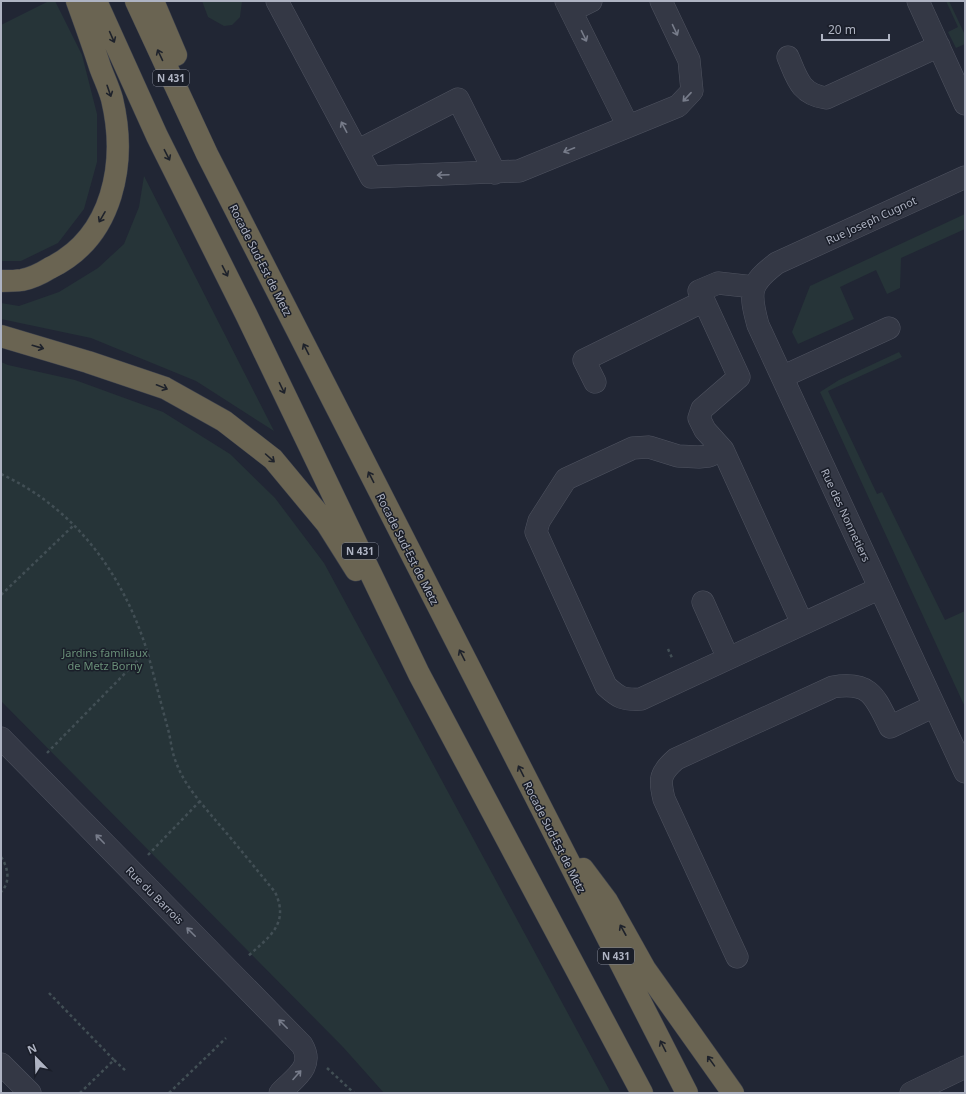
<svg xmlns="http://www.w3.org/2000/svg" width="966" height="1094" viewBox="0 0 966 1094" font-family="'Noto Sans',sans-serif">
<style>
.green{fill:#263438}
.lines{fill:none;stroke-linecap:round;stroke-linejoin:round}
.minor-casing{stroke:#4f5360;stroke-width:23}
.highway-casing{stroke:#3c404c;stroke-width:23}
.path{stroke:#424f55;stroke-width:2.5;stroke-dasharray:3 3;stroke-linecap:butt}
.minor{stroke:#343845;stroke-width:22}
.highway{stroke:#6a6452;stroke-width:22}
.oneway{stroke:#777c8a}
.oneway2{stroke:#1e222b}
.labels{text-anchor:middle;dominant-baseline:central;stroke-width:3;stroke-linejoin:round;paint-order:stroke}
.shield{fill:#1a1e29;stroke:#828694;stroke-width:1}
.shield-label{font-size:10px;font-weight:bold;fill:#aeb3c2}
.street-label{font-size:11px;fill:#aeb3c2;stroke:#1a1e29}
.park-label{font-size:11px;fill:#698f78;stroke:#1a1e29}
</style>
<rect width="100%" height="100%" fill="#212634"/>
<!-- green -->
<path class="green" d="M49 1H55L82 55 97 114V162L84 209 58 243 21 261H1V25Z
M202 1H242L240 17 232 25 224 26 208 17Z
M946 1H949L965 35V44L956 48 948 32 958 27Z
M144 176 274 431 196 381 91 338 1 319V303L19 306 59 292 98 268 124 244 139 207Z
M965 214V229L901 258 900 288 887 294 876 270 840 287 854 319 798 344 792 332 810 286Z
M899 352 902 357 828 391 877 494 882 492 945 620 965 611V707L820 392 839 380Z
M1 362 8 365 75 380 163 412 230 454 275 498 324 563 611 1093H384L343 1047 1 701Z"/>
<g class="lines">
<!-- minor casing -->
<g class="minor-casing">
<path id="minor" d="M277 1 371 177 519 171 678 106 692 91 689 60 661 1
M566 1 628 126
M918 1 965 104
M571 11 591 1
M788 57C797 78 800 94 826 98L939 46
M357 151 458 99 495 173
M965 177 777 263C749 284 749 292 758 325L965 772
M704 301 699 291 718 283 754 287
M782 377 889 328
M595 382 584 360 704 301 739 377 702 409 699 418 705 430 723 450
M703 602 728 658
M802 623 723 450 709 456 699 457 678 456 649 447 633 448 566 479 539 521 536 532 606 686C619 698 623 700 641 699L880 588
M1 738 302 1045C315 1067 294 1078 280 1093
M737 957 664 799C659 779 660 773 676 759L833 687C871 681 875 697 890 727L934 706
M1 1064 30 1093
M911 1093 965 1067"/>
</g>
<!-- highway casing -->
<g class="highway-casing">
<path id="highway" d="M96 1 157 136 246 314 419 674 642 1093
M136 1 207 154 687 1093
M153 1 176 55
M1 281C8 281 16 281 22 280 32 278 42 273 50 268 114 237 127 162 112 99 109 88 104 78 100 67 93 45 85 23 77 1
M1 336 88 362 165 388 224 421 273 459 327 524 356 570
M583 869 607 901 645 969 733 1093"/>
</g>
<!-- path -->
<path class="path" d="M1 474C76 509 124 575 148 654 155 680 162 707 169 733 171 742 172 753 176 762 184 785 202 804 217 822 237 845 256 869 275 892 290 924 269 937 247 957
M1 595 74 525
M668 649 673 660
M47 753 141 657 148 654
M148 855 200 801
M1 857C8 867 11 882 1 892
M49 993 114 1060 80 1093
M114 1060 127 1072
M327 1068 354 1093
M169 1093 226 1038"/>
<!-- minor -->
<use href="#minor" class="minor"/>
<!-- highway -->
<use href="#highway" class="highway"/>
</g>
<!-- one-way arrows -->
<defs><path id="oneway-shaft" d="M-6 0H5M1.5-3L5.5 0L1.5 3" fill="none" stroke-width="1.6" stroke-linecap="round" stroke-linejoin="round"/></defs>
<g class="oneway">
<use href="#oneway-shaft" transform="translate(675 30) rotate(65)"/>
<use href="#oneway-shaft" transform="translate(584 36) rotate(64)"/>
<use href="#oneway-shaft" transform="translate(687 97) rotate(133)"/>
<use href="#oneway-shaft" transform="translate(344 127) rotate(-118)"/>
<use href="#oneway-shaft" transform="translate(569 150) rotate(158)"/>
<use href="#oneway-shaft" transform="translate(443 175) rotate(178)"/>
<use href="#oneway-shaft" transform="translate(100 839) rotate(-134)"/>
<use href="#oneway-shaft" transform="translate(191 932) rotate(-135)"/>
<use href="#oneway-shaft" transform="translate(283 1024) rotate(-135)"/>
<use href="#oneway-shaft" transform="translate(297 1075) rotate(-48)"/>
</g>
<g class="oneway2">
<use href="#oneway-shaft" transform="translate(112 37) rotate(66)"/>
<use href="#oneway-shaft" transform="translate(160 55) rotate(-115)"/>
<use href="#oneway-shaft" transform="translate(109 91) rotate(71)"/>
<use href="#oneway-shaft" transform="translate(167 155) rotate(63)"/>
<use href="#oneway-shaft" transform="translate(102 217) rotate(120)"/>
<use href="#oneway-shaft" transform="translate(225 271) rotate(63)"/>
<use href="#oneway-shaft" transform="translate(38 347) rotate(16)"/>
<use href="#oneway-shaft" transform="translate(306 349) rotate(-117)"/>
<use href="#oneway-shaft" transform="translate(162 387) rotate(22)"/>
<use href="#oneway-shaft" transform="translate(282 388) rotate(64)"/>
<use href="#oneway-shaft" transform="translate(270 458) rotate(42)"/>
<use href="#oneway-shaft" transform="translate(371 477) rotate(-117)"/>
<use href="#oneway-shaft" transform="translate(462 655) rotate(-117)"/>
<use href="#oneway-shaft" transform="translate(521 771) rotate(-117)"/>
<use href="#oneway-shaft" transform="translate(623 930) rotate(-119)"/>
<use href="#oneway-shaft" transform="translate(663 1046) rotate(-117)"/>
<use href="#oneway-shaft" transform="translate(711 1061) rotate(-126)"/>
</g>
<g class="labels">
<!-- shield labels -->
<g class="shield">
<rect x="153" y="70" width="36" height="16" rx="3"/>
<rect x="342" y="543" width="36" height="16" rx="3"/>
<rect x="598" y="948" width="36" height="16" rx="3"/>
</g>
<g class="shield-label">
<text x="171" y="78">N 431</text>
<text x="360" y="551">N 431</text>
<text x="616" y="956">N 431</text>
</g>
<!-- street labels -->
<g class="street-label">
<text transform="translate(871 220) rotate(-25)">Rue Joseph Cugnot</text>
<text transform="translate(261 260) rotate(63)">Rocade Sud-Est de Metz</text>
<text transform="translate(846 515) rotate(65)">Rue des Nonnetiers</text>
<text transform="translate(408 549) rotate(63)">Rocade Sud-Est de Metz</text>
<text transform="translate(555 837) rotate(63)">Rocade Sud-Est de Metz</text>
<text transform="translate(155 895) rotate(45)">Rue du Barrois</text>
</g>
<!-- park labels -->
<g class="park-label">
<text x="105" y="652">Jardins familiaux<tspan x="105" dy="13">de Metz Borny</tspan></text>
</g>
</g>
<!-- border -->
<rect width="966" height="1094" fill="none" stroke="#aeb3c2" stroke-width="4"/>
<!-- north arrow -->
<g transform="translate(36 1058) rotate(337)" stroke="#1a1e29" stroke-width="3" paint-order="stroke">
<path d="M0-3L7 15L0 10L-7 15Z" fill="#aeb3c2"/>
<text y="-6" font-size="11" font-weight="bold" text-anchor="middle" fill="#aeb3c2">N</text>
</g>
<!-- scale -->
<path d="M822 34v6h67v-6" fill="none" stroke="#aeb3c2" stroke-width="2"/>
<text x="828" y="34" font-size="12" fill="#aeb3c2" stroke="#1a1e29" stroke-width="3" paint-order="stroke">20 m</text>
</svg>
